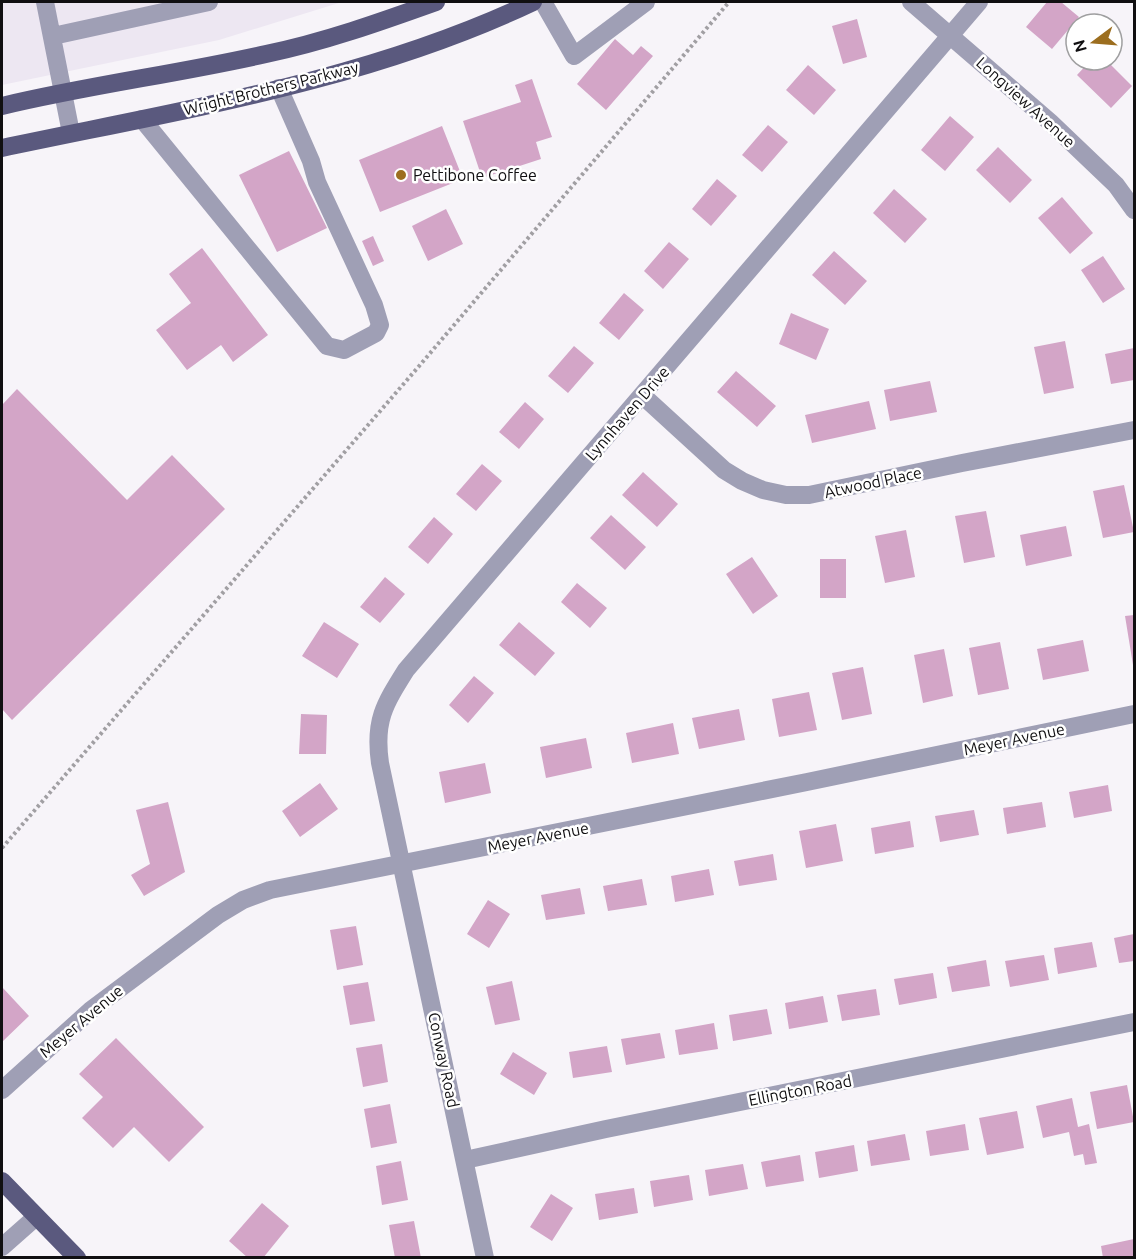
<svg xmlns="http://www.w3.org/2000/svg" width="1136" height="1259" viewBox="0 0 1136 1259" font-family="Ubuntu,sans-serif">
<style>
.built{fill:#ede7f2}
.building{fill:#d3a5c7}
.lines{fill:none;stroke-linecap:round;stroke-linejoin:round}
.path{stroke:#a19fa3;stroke-width:4;stroke-dasharray:3 3;stroke-linecap:butt}
.minor{stroke:#9f9fb5;stroke-width:18}
.major{stroke:#5a597e;stroke-width:18}
.poi-dot{fill:#9c6e1f;stroke:#fff;stroke-width:2}
.labels{text-anchor:middle;dominant-baseline:central;stroke-width:5;stroke-linejoin:round;paint-order:stroke}
.street-label{font-size:16px;fill:#100f11;stroke:#fff}
.poi-label{font-size:16px;fill:#100f11;stroke:#fff;text-anchor:start}
</style>
<rect width="100%" height="100%" fill="#f7f4f9"/>
<!-- built -->
<path class="built" d="M2 2H342L219 40 2 85Z"/>
<!-- building -->
<path class="building" d="M1047 2H1061L1079 17 1052 49 1026 27Z
M857 19 867 57 843 64 832 26Z
M615 39 633 55 641 46 653 56 606 110 577 84Z
M1091 60H1106L1132 86 1111 108 1077 75Z
M808 65 836 90 814 115 786 90Z
M532 79 552 137 536 142 541 159 482 178 463 121 521 102 515 85Z
M950 116 974 137 945 171 921 150Z
M768 125 788 142 762 172 742 155Z
M442 126 463 179 380 212 359 160Z
M998 147 1032 180 1010 203 976 170Z
M289 151 327 228 277 252 239 175Z
M717 179 737 196 711 226 692 209Z
M894 189 927 219 905 243 873 213Z
M1062 197 1093 233 1070 254 1038 218Z
M446 209 463 244 428 261 412 226Z
M373 236 384 261 373 266 362 241Z
M669 242 689 259 663 289 644 271Z
M202 248 268 335 233 362 221 345 187 370 156 330 191 303 169 274Z
M834 251 867 281 845 305 812 275Z
M1103 256 1125 289 1103 303 1081 270Z
M624 293 644 310 619 340 599 323Z
M791 313 829 329 816 360 779 344Z
M1065 341 1074 388 1044 394 1034 347Z
M574 346 594 363 568 393 548 376Z
M1134 348V380L1111 384 1105 354Z
M736 371 776 406 757 427 717 392Z
M930 381 937 412 890 421 884 390Z
M17 389 127 500 172 455 225 509 12 720 2 709V405Z
M869 401 876 429 812 443 805 415Z
M525 402 544 419 519 449 499 432Z
M482 464 502 481 476 511 456 494Z
M643 472 678 504 657 527 622 495Z
M1124 485 1134 532 1103 538 1093 491Z
M986 511 995 557 964 563 955 516Z
M611 515 646 547 625 570 590 538Z
M434 517 453 534 428 564 408 547Z
M1066 526 1072 556 1026 566 1020 535Z
M906 530 915 577 885 583 875 536Z
M752 557 778 596 753 614 726 574Z
M820 559H846V598H820Z
M385 577 405 594 380 623 360 607Z
M577 583 607 608 590 628 561 602Z
M1134 615V665H1133L1125 616Z
M324 622 359 644 337 678 302 656Z
M519 622 555 653 535 676 499 645Z
M1083 640 1089 671 1043 680 1037 649Z
M1000 642 1009 689 978 695 969 648Z
M944 649 953 696 923 703 914 655Z
M863 667 872 714 842 720 832 673Z
M474 676 494 693 468 723 449 705Z
M809 692 817 730 779 737 772 699Z
M739 709 745 740 699 749 692 718Z
M301 714 327 715 326 754H299Z
M673 723 679 754 632 763 626 733Z
M586 738 592 768 546 778 540 747Z
M485 763 491 793 445 803 439 772Z
M320 783 338 809 300 837 282 811Z
M1108 785 1112 811 1074 818 1069 792Z
M168 802 185 872 144 896 131 875 150 864 136 810Z
M1042 802 1046 827 1007 834 1003 808Z
M974 810 979 835 940 842 935 816Z
M910 821 914 847 875 854 871 828Z
M836 824 843 861 806 868 799 831Z
M773 854 777 880 739 886 734 861Z
M709 869 714 895 675 902 671 876Z
M642 879 647 905 608 911 603 886Z
M580 888 585 914 546 920 541 895Z
M488 900 510 914 489 948 467 934Z
M356 926 363 965 337 970 330 930Z
M1134 934V961L1119 963 1114 938Z
M1092 942 1097 967 1058 974 1054 948Z
M1044 955 1049 980 1010 987 1005 961Z
M986 960 990 986 952 992 947 967Z
M933 973 937 998 899 1005 894 979Z
M512 981 520 1020 495 1025 486 987Z
M368 982 375 1021 350 1025 343 986Z
M2 987 29 1016 2 1042Z
M876 989 880 1015 842 1021 837 995Z
M823 996 828 1022 789 1029 785 1003Z
M767 1009 772 1034 733 1041 729 1015Z
M714 1023 718 1049 679 1055 675 1030Z
M660 1033 665 1058 626 1065 621 1039Z
M116 1038 204 1127 169 1162 134 1127 113 1148 82 1118 103 1097 79 1074Z
M382 1044 388 1082 363 1087 356 1048Z
M607 1046 612 1072 573 1078 569 1052Z
M513 1052 547 1073 534 1095 500 1074Z
M1127 1085 1134 1122 1097 1129 1090 1092Z
M1072 1098 1078 1127 1089 1124 1097 1163 1085 1165 1083 1154 1074 1156 1069 1132 1043 1138 1036 1106Z
M390 1104 397 1143 371 1148 364 1109Z
M1017 1111 1024 1148 987 1155 979 1118Z
M965 1124 969 1150 930 1156 926 1131Z
M905 1134 910 1160 871 1166 867 1141Z
M854 1145 858 1171 819 1178 815 1152Z
M800 1155 804 1181 766 1187 761 1162Z
M401 1161 408 1200 382 1205 376 1166Z
M743 1164 748 1189 709 1196 705 1170Z
M689 1175 693 1200 654 1207 650 1181Z
M634 1188 638 1213 599 1220 595 1194Z
M551 1194 573 1208 552 1241 530 1227Z
M262 1203 289 1226 263 1258H248L229 1241Z
M414 1221 421 1258H395L389 1225Z
M1134 1239V1258H1103L1101 1246Z"/>
<g class="lines">
<!-- path -->
<path class="path" d="M2 848 420 365 729 2"/>
<!-- minor -->
<path class="minor" d="M45 2 71 133
M543 2 574 56 646 2
M911 2 1050 122 1116 185 1134 210
M53 36 209 2
M142 119 327 346 344 350 376 333 380 325 374 305 317 182 311 161 279 88
M642 395 724 470 742 481 763 490 786 495H809L962 463 1134 430
M2 1090 91 1010 218 915 243 900 270 890 807 782 1134 714
M465 1160 606 1129 1134 1022
M2 1247 36 1217
M485 1258 380 763C374 721 384 705 406 670L979 2"/>
<!-- major -->
<path class="major" d="M2 106C89 85 178 74 266 54 324 42 380 22 436 2
M2 148C181 110 367 81 533 2
M2 1181 77 1258"/>
</g>
<!-- markers -->
<circle class="poi-dot" cx="401" cy="175" r="6"/>
<g class="labels">
<!-- street labels -->
<g class="street-label">
<text transform="translate(271 88) rotate(-14)">Wright Brothers Parkway</text>
<text transform="translate(1026 102) rotate(42)">Longview Avenue</text>
<text transform="translate(627 413) rotate(-49)">Lynnhaven Drive</text>
<text transform="translate(873 482) rotate(-12)">Atwood Place</text>
<text transform="translate(1014 739) rotate(-12)">Meyer Avenue</text>
<text transform="translate(538 837) rotate(-11)">Meyer Avenue</text>
<text transform="translate(81 1021) rotate(-40)">Meyer Avenue</text>
<text transform="translate(444 1060) rotate(78)">Conway Road</text>
<text transform="translate(800 1090) rotate(-11)">Ellington Road</text>
</g>
<!-- poi labels -->
<g class="poi-label">
<text x="413" y="175">Pettibone Coffee</text>
</g>
</g>
<!-- border -->
<rect width="1136" height="1259" fill="none" stroke="#100f11" stroke-width="6"/>
<!-- north arrow -->
<g transform="translate(1094 42) rotate(254)"><circle r="28" fill="#ffffff" stroke="#9f9fa0" stroke-width="1.5"/>
<path d="M0-4.5L10 22L0 15L-10 22Z" fill="#9c6e1f"/>
<text y="-9" font-size="16" font-weight="bold" text-anchor="middle" fill="#100f11">N</text>
</g>
</svg>
